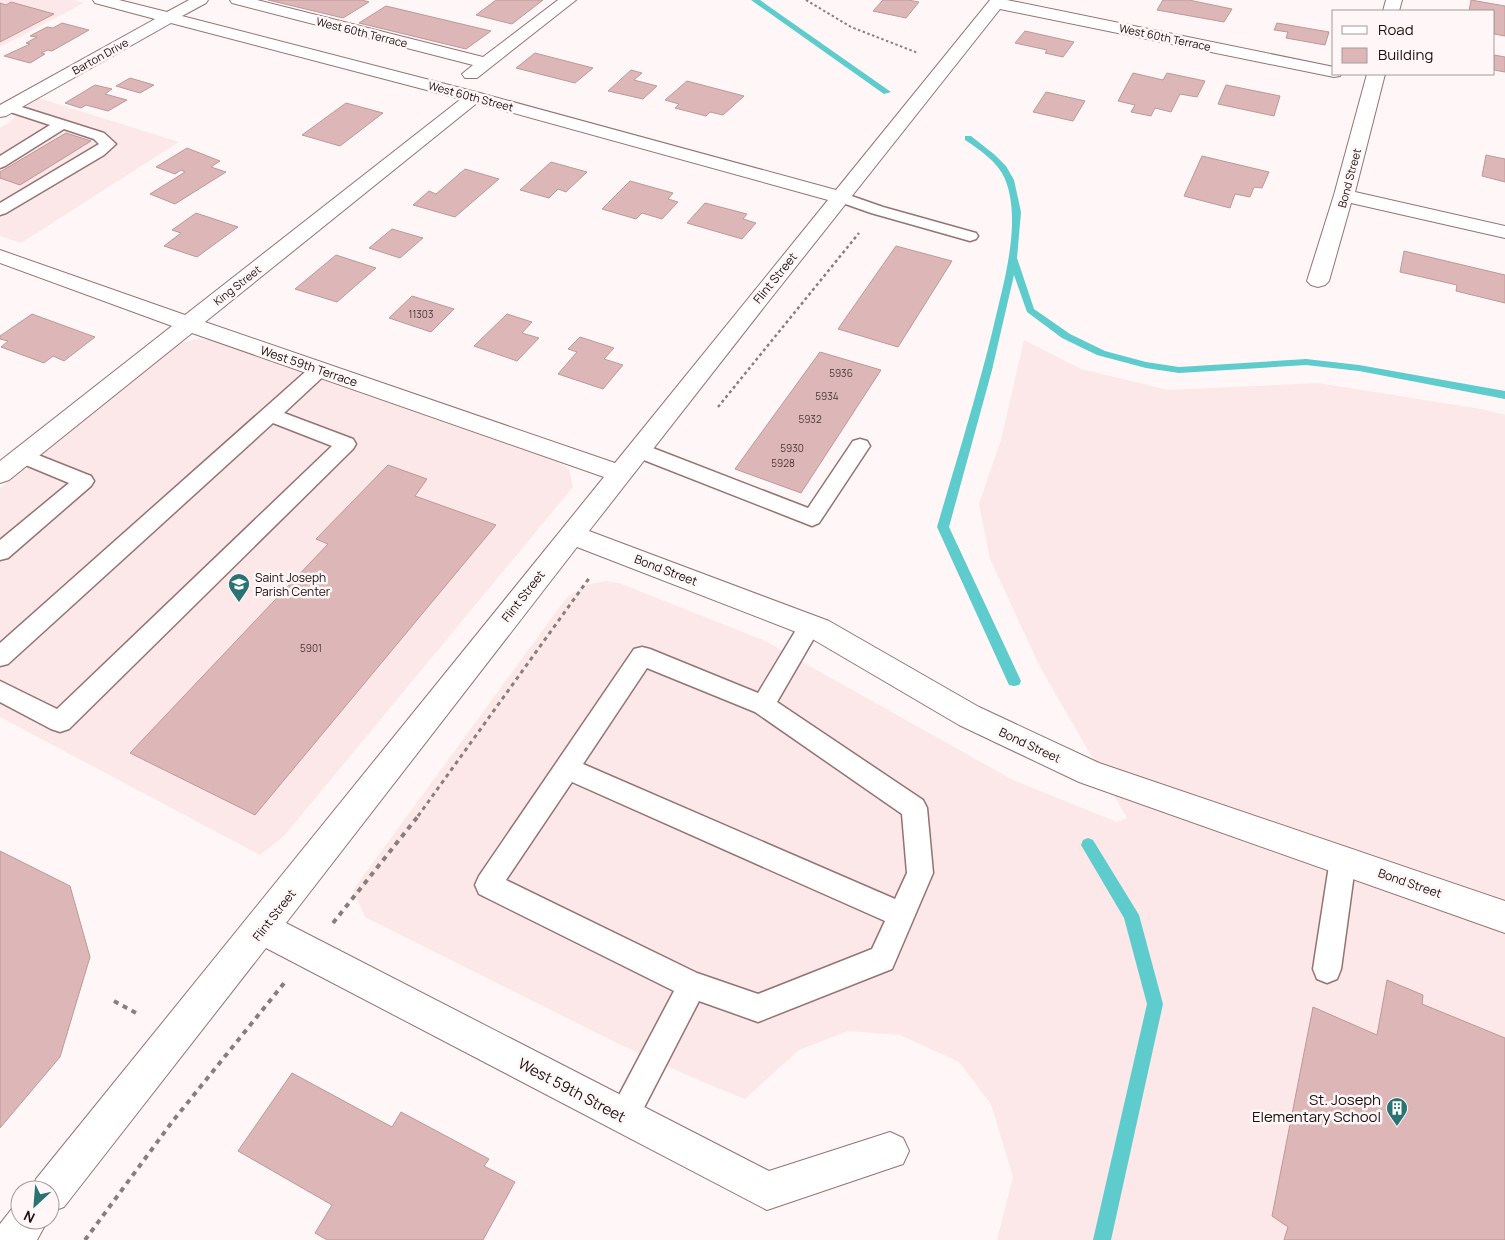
<svg xmlns="http://www.w3.org/2000/svg" width="1505" height="1240" viewBox="0 0 1505 1240" font-family="Manrope,sans-serif">
<style>
.built{fill:#fce8e8}
.lines{fill:none;stroke-linecap:round;stroke-linejoin:round}
.stream{fill:#5ecbcd;fill-rule:evenodd}
.building{fill:#ddb6b7;stroke:#be9899}
.lane-casing{stroke:#967273;stroke-width:3}
.street-casing{stroke:#967273;stroke-width:2}
.path-far3{stroke:#897e7e;stroke-width:2;stroke-dasharray:2.5 2.5;stroke-linecap:butt}
.path-far2{stroke:#897e7e;stroke-width:2.5;stroke-dasharray:3 3;stroke-linecap:butt}
.path-far1{stroke:#897e7e;stroke-width:3;stroke-dasharray:4 4;stroke-linecap:butt}
.path{stroke:#897e7e;stroke-width:4;stroke-dasharray:5 5;stroke-linecap:butt}
.lane{fill:#fff;fill-rule:evenodd}
.street{fill:#fff;fill-rule:evenodd}
.labels{text-anchor:middle;dominant-baseline:central;stroke-width:5;stroke-linejoin:round;paint-order:stroke}
.number-label{font-size:10px;fill:#4c3838}
.far-street-label{font-size:11px;fill:#1b0e0e;stroke:#fff7f7}
.street-label{font-size:12px;fill:#1b0e0e;stroke:#fff7f7}
.poi-label{font-size:12px;fill:#1b0e0e;stroke:#fff7f7;text-anchor:start}
.near-street-label{font-size:15px;fill:#1b0e0e;stroke:#fff7f7}
.near-poi-label{font-size:15px;fill:#1b0e0e;stroke:#fff7f7;text-anchor:end}
</style>
<rect width="100%" height="100%" fill="#fff7f7"/>
<!-- built -->
<path class="built" d="M0 0H74L84 3 0 47Z
M35 97 179 142 21 243 0 236V128L10 122Z
M197 339 213 340 554 460 569 469 573 487 284 836 260 855 0 717V488L177 344Z
M1024 340 1081 369 1168 390 1318 383 1481 409 1505 415V1240H997L1013 1177 991 1104 959 1062 900 1035 848 1031 799 1050 745 1099 698 1080 617 1043 365 917 353 890 567 597 586 585 606 581 619 583 765 641 1013 780 1117 822 1127 818 1039 665 990 559 979 504 1001 440Z"/>
<g class="lines">
<!-- stream -->
<path class="stream" d="M751 0H760L891 92 884 94Z
M965 136H971L995 155 1006 166 1014 180 1021 212 1017 258 1034 309 1070 334 1105 351 1146 362 1179 367 1306 359 1359 365 1505 391V399L1359 371 1306 365 1179 373 1146 368 1097 355 1062 338 1027 312 1014 275 992 370 949 527 1021 681 1019 685 1014 686 1009 685 937 527C956 462 976 398 992 333 1002 288 1023 223 1005 179 998 162 980 150 965 140Z
M1088 838 1093 840 1139 915 1163 1004 1111 1240H1093L1147 1004 1124 918 1081 845 1083 840Z"/>
</g>
<!-- building -->
<path class="building" d="M268 0H362L369 2 343 18Z
M496 0H543L512 24 476 15Z
M883 0H908L919 2 906 18 873 11Z
M1163 0H1189L1232 9 1224 22 1157 10Z
M1471 0 1505 6V36L1494 34V11H1469Z
M11 2 54 14 0 42V3L6 5Z
M386 6 491 31 466 49 359 23Z
M62 23 89 30 52 51 48 50 41 53 45 54 30 63 4 56 30 44 26 43 37 37 30 36 47 27 53 28Z
M1277 23 1329 32 1325 45 1286 38 1288 32 1274 30Z
M1025 31 1074 42 1063 57 1045 53 1047 50 1015 43Z
M535 53 593 68 575 83 516 68Z
M1494 55 1505 57V72L1494 70Z
M631 70 642 73 634 80 657 86 643 99 608 91Z
M1133 73 1163 80 1167 73 1205 81 1197 97 1180 94 1171 112 1155 108 1151 116 1131 112 1135 105 1118 101Z
M130 78 154 85 140 93 116 86Z
M687 81 744 96 723 115 710 112 706 116 675 108 679 104 665 100Z
M95 85 112 89 105 94 127 100 108 111 86 105 81 108 65 103Z
M1226 85 1280 96 1274 116 1218 104Z
M1046 92 1085 101 1073 121 1033 112Z
M346 103 383 113 340 146 302 135Z
M66 133 91 141 20 185 0 178V172Z
M187 148 220 161 211 167 226 172 175 204 150 194 185 172 181 170 175 174 156 167Z
M1486 155 1505 159V182L1482 176Z
M1202 156 1269 172 1262 188 1254 187 1250 197 1235 194 1230 208 1184 196Z
M551 162 587 172 566 192 558 189 549 198 520 190Z
M465 169 499 179 455 217 413 205 429 191 436 194Z
M630 181 673 193 668 199 678 202 662 219 642 213 636 219 602 209Z
M705 203 747 214 743 219 756 223 742 239 687 223Z
M196 213 238 227 197 257 164 246 181 233 172 230Z
M392 229 423 238 400 258 369 248Z
M896 246 952 261 898 347 838 329Z
M1404 251 1505 275V303L1456 291 1457 285 1400 272Z
M336 255 376 268 337 302 295 289Z
M412 296 454 309 431 332 389 318Z
M32 314 95 337 64 361 53 356 44 363 1 347 8 341 0 339V336Z
M507 314 532 322 522 333 539 338 517 361 474 346Z
M580 337 614 348 604 359 623 365 603 389 558 374 577 352 568 349Z
M820 352 881 370 801 493 735 469Z
M388 465 427 479 415 496 496 525 255 815 130 753 328 544 316 539Z
M0 851 70 886 90 957 60 1057 0 1128Z
M1387 980 1423 995 1422 1004 1505 1038V1240H1284L1288 1227 1272 1216 1313 1007 1377 1035Z
M292 1073 392 1127 401 1112 489 1159 484 1166 515 1182 483 1240H327L315 1233 332 1205 238 1151Z"/>
<g class="lines">
<!-- lane casing -->
<g class="lane-casing">
<path id="lane" d="M9 103 104 133 116 144 104 155 6 213 0 215V203L99 144 94 139 64 129 5 166 0 168V156L50 125 4 110 2 107 4 104Z
M840 192 883 207 976 233 978 236 976 239 970 241 871 213 834 200 832 197 834 194Z
M320 363 327 365 329 369 327 373 284 413 353 439 356 444 353 449 69 729 60 732 51 729 0 702V681L57 709 332 446 273 423 8 664 0 666V643L313 365Z
M860 439 867 441 870 446 819 523 812 526 631 455 628 450 631 445 638 443 645 445 808 508 853 441Z
M23 449 91 476 94 481 91 486 8 558 0 560V540L69 483 16 461 13 456 16 451Z
M810 617 818 620 821 626 777 702 923 800 927 808 933 873 892 969 758 1022 699 1001 634 1127 623 1131 612 1127 608 1116 674 991 479 894 475 885 479 876 634 649 642 647 650 649 758 693 802 620ZM647 668 755 712 902 814 907 873 895 899 583 764ZM572 782 885 921 872 949 758 994 697 973 506 880Z
M1343 847 1352 850 1356 859 1341 969 1337 979 1327 983 1317 979 1313 969 1330 859 1334 850Z"/>
</g>
<!-- street casing -->
<g class="street-casing">
<path id="street" d="M93 0H119L167 12 189 0H208L206 3 182 16 480 93 836 190 990 0H1007L1334 67V74H1341L1340 76 1334 77 1000 9 768 302 589 531 829 621 979 707 1099 763 1505 901V933L1079 782 959 725 809 637 577 547 286 923 769 1171 890 1132 903 1138 909 1151 903 1164 767 1210 266 948 64 1207 50 1212V1190H32L36 1179 604 477 192 333 9 480 0 483V461L172 326 0 263V250L185 315 461 99 171 23 6 116 0 117V105L155 19 95 3ZM477 103 828 200 615 463 205 322Z
M230 0H257L483 57 558 0H576L477 78H465L462 74 473 65 232 3Z
M1386 0H1402L1399 11H1383Z
M1367 74H1385L1355 192 1505 226V238L1351 203 1329 281 1325 285 1318 287 1311 285 1307 281 1334 195Z
M20 1204V1220H48L37 1240H0V1224L14 1206Z"/>
</g>
<!-- path-far3 -->
<path class="path-far3" d="M806 0 851 27 918 53"/>
<!-- path-far2 -->
<path class="path-far2" d="M718 407 859 233"/>
<!-- path-far1 -->
<path class="path-far1" d="M418 816 590 577"/>
<!-- path -->
<path class="path" d="M333 923 419 815
M114 1001 136 1013
M85 1240 172 1122 285 982"/>
<!-- lane -->
<use href="#lane" class="lane"/>
<!-- street -->
<use href="#street" class="street"/>
</g>
<!-- icons -->
<defs>
<g id="school-pin" transform="scale(1.125)"><path d="M0 17L-7.5 6A9.5 9.5 0 1 1 7.5 6Z" fill="#297375" stroke="#fff7f7"/><path d="M0-5L7-2L0 1L-7-2ZM-4 1L0 2.5L4 1V4Q0 6-4 4Z" fill="#fff"/></g>
<g id="building-pin" transform="scale(1.125)"><path d="M0 17L-7.5 6A9.5 9.5 0 1 1 7.5 6Z" fill="#297375" stroke="#fff7f7"/><path d="M-4-6H4V6H1V3H-1V6H-4ZM-2.5-4.3h1.7v1.8h-1.7ZM.8-4.3h1.7v1.8H.8ZM-2.5-1h1.7V.8h-1.7ZM.8-1h1.7V.8H.8Z" fill="#fff"/></g>
</defs>
<g fill-rule="evenodd">
<use href="#school-pin" x="239" y="584"/>
<use href="#building-pin" x="1397" y="1108"/>
</g>
<g class="labels">
<!-- number labels -->
<g class="number-label">
<text x="421" y="314">11303</text>
<text x="841" y="373">5936</text>
<text x="827" y="396">5934</text>
<text x="810" y="419">5932</text>
<text x="792" y="448">5930</text>
<text x="783" y="463">5928</text>
<text x="311" y="648">5901</text>
</g>
<!-- far-street labels -->
<g class="far-street-label">
<text transform="translate(362 32) rotate(14)">West 60th Terrace</text>
<text transform="translate(1165 37) rotate(12)">West 60th Terrace</text>
<text transform="translate(100 56) rotate(-29)">Barton Drive</text>
<text transform="translate(471 96) rotate(15)">West 60th Street</text>
<text transform="translate(1349 178) rotate(-75)">Bond Street</text>
<text transform="translate(237 285) rotate(-38)">King Street</text>
</g>
<!-- street labels -->
<g class="street-label">
<text transform="translate(775 278) rotate(-51)">Flint Street</text>
<text transform="translate(309 366) rotate(19)">West 59th Terrace</text>
<text transform="translate(666 570) rotate(21)">Bond Street</text>
<text transform="translate(523 596) rotate(-52)">Flint Street</text>
<text transform="translate(1030 745) rotate(25)">Bond Street</text>
<text transform="translate(1410 883) rotate(19)">Bond Street</text>
<text transform="translate(274 915) rotate(-52)">Flint Street</text>
</g>
<!-- poi labels -->
<g class="poi-label">
<text x="255" y="577">Saint Joseph<tspan x="255" dy="14">Parish Center</tspan></text>
</g>
<!-- near-street labels -->
<g class="near-street-label">
<text transform="translate(572 1090) rotate(28)">West 59th Street</text>
</g>
<!-- near-poi labels -->
<g class="near-poi-label">
<text x="1381" y="1099">St. Joseph<tspan x="1381" dy="17">Elementary School</tspan></text>
</g>
</g>
<!-- legend -->
<rect x="1332" y="10" width="162" height="65" fill="#fff7f7" stroke="#a49a9a"/>
<rect x="1342" y="26" width="25" height="8" fill="#ffffff" stroke="#a49a9a"/>
<text x="1378" y="35" font-size="15" fill="#1b0e0e">Road</text>
<rect x="1342" y="48" width="25" height="15" fill="#ddb6b7" stroke="#a49a9a"/>
<text x="1378" y="60" font-size="15" fill="#1b0e0e">Building</text>
<!-- north arrow -->
<g transform="translate(35 1205) rotate(206)"><circle r="24" fill="#fff7f7" stroke="#a49a9a"/>
<path d="M0-4L9 19L0 12L-9 19Z" fill="#297375"/>
<text y="-8" font-size="14" font-weight="bold" text-anchor="middle" fill="#1b0e0e">N</text>
</g>
</svg>
